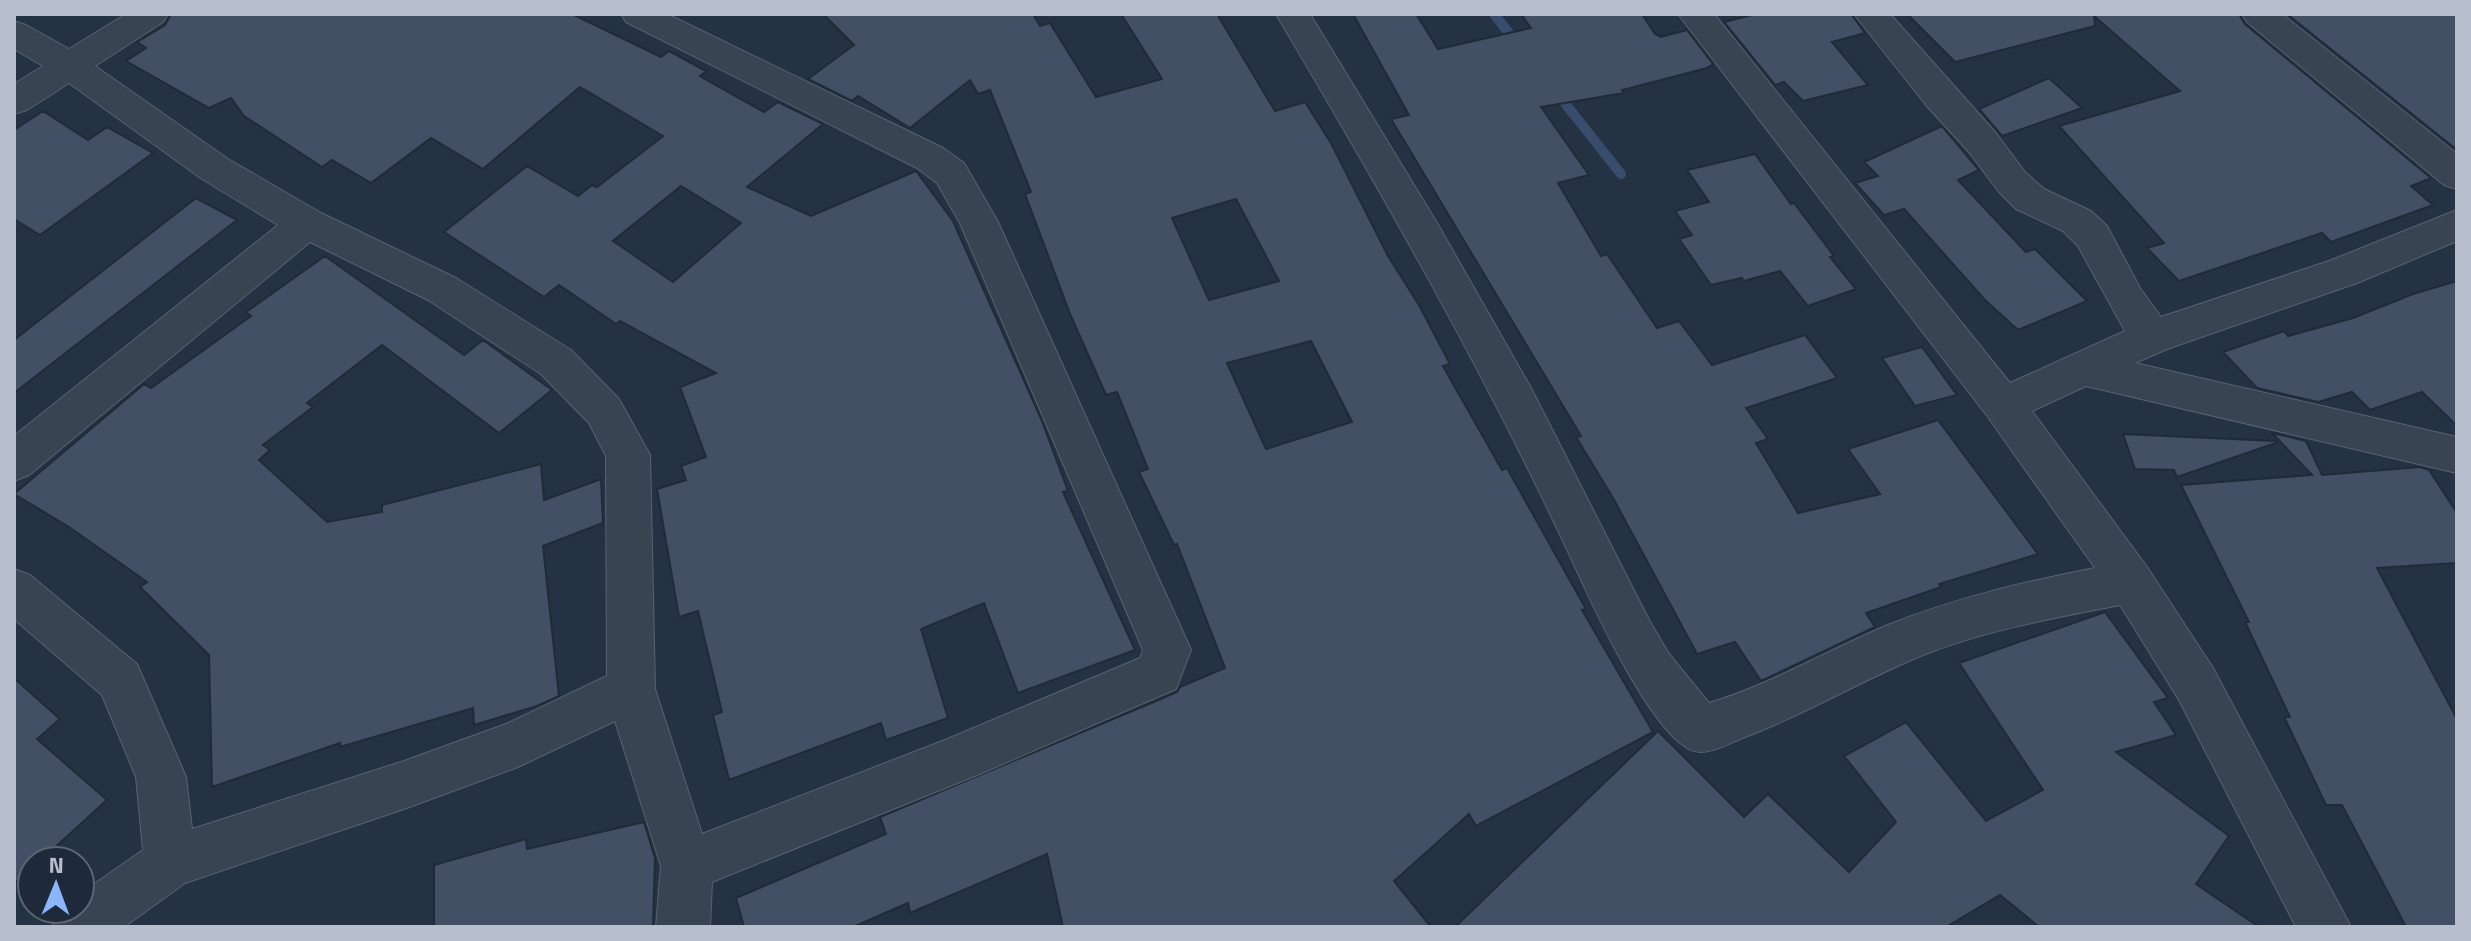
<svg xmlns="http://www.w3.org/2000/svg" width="2471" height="941" viewBox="0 0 2471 941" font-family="'Titillium Web',sans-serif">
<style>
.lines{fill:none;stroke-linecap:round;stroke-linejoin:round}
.stream{stroke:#384c6c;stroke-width:10}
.building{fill:#424f64;stroke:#202b3a;stroke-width:2;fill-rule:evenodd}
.minor-casing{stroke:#586270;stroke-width:2}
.minor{fill:#394453;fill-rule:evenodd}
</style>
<rect width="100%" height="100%" fill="#253244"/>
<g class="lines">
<!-- stream -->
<path class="stream" d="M1494 14 1519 46
M1556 92 1621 174"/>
</g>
<!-- building -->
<path class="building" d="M171 14H572L661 57 669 51 706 71 700 76 764 112 778 102 823 124 747 187 811 216 916 171 953 221 1042 421 1068 491 1063 492 1135 650 1018 693 984 603 921 629 948 718 886 740 881 723 729 780 713 715 722 712 698 611 679 617 657 489 686 480 681 466 706 457 680 387 716 373 620 321 616 324 559 285 544 297 444 232 527 166 578 196 592 185 597 187 663 136 580 87 483 169 431 138 371 183 332 160 322 167 244 116 231 98 209 108 126 61 146 48 137 42 165 25ZM681 186 741 223 673 282 613 241Z
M823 14H1033L1040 26 1050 23 1096 97 1162 79 1121 14H1217L1275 111 1305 102 1331 143 1388 256 1419 305 1450 364 1443 366 1502 470 1507 468 1586 609 1582 610 1653 732 1476 826 1469 814 1394 881 1431 927H1063L1047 854 910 913 908 903 853 927H744L736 898 886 834 880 817 1156 701 1177 692 1180 687 1225 668 1177 544 1174 545 1139 472 1148 469 1117 392 1106 395 1070 314 1025 194 1031 192 990 90 978 94 970 80 910 128 858 96 852 101 808 79 854 45ZM1236 199 1279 281 1209 300 1172 218ZM1311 341 1352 422 1266 449 1227 363Z
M1353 14H1416L1438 49 1531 28 1521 14H1642L1655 34 1661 37 1687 30 1713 64 1707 68 1622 90 1624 93 1541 107 1589 175 1558 183 1601 256 1607 254 1657 328 1679 321 1712 365 1805 335 1837 378 1746 408 1768 439 1756 443 1798 513 1880 494 1848 449 1938 420 2038 554 1939 584 1941 587 1866 613 1875 627 1761 681 1735 642 1697 654 1613 498 1576 437 1581 436 1391 119 1409 115Z
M1756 14H1851L1865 33 1832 42 1868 85 1803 101 1784 82 1775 85 1724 22Z
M1907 14H2239L2245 24 2431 178 2411 186 2433 205 2331 242 2322 233 2179 281 2147 248 2164 243 2059 126 2180 91 2094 16 2095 26 1955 62Z
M2287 14H2457V150Z
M2049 78 2082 108 2002 136 1979 109Z
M43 111 88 140 107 127 153 153 40 235 14 219V130Z
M1942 126 1979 170 1958 180 2026 252 2035 249 2087 301 2018 330 1985 300 1904 209 1884 215 1855 183 1878 176 1864 162Z
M1755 154 1791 204 1794 203 1834 256 1830 257 1856 289 1808 306 1780 271 1744 281 1742 278 1711 285 1679 239 1692 235 1675 211 1709 202 1687 170Z
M196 198 237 220 14 393V340Z
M325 256 464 355 483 340 552 390 499 433 382 345 307 403 313 407 263 445 270 450 259 460 327 522 382 512V505L541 464 544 500 601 479 603 523 543 546 559 696 537 706 474 725 473 708 340 747V743L212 787 209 655 140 587 147 582 69 527 14 494 144 384 151 388 251 316 246 312Z
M2457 281V426L2422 392 2370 410 2352 392 2318 402 2257 388 2223 352 2284 331 2288 336 2353 318 2413 294Z
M1922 347 1957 395 1915 406 1882 358Z
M2272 433 2306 441 2322 475 2420 467 2429 470 2457 513V563L2377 568 2457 719V927H2406L2342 805H2326L2284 717H2290L2245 622H2249L2181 485 2312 475Z
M2123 434 2276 441V443L2177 477 2174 470 2135 469Z
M2105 612 2168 698 2154 702 2176 735 2116 752 2229 836 2196 884 2259 927H2039L2000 895 1946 927H1455L1658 731 1744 817 1768 794 1849 872 1896 822 1844 756 1906 722 1986 821 2043 790 1959 663Z
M14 678 60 719 37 739 107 800 40 861H32V868L14 884Z
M644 822 655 858 653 927H434V865L526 839 527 849Z"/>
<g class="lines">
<!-- minor casing -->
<g class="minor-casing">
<path id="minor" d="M126 14H168L163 22 95 66 228 159 321 213 456 278 571 350 619 399 650 455 655 689 702 834 945 740 1140 658 1143 650 960 223 937 183 917 168 626 22 621 14H667L943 148 964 163 998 222 1191 650 1176 689 975 776 712 882 710 927H656L661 866 615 721 518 767 404 809 185 883 124 927H52L60 909H80V894L143 850 136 777 102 695 14 619V569L30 575 137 664 186 777 192 829 404 761 506 724 607 676 606 456 589 423 541 374 428 300 310 242 29 475 14 481V436L278 225 202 179 69 83 27 110 14 114V84L43 66 14 49V21L26 25 69 49Z
M1276 14H1310L1437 223 1531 388 1649 620 1669 654 1709 703C1772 684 1828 650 1888 625 1955 598 2024 582 2095 568L1988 417 1678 14H1714L2010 383 2125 331 2078 246 2063 231 2016 209 1999 192 1969 152 1926 105 1854 14H1890L1995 132 2025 172 2044 189 2091 211 2107 226 2140 288 2161 317 2329 261 2457 210V241L2357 283 2167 349 2135 363 2457 437V473L2086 386 2032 411 2147 567 2213 668 2351 927H2296L2179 700 2120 605C2054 618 1986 630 1923 655 1862 680 1806 714 1745 737 1732 742 1715 752 1701 752 1660 753 1594 608 1578 573 1489 380 1384 196 1276 14Z
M2242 14H2282L2457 154V189L2444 185 2247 22Z"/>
</g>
<!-- minor -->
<use href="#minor" class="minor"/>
</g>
<!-- border -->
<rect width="2471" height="941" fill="none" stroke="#b7bfcd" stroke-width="32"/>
<!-- north arrow -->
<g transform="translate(56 885) rotate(1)"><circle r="38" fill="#1e2939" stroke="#5b6574" stroke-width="2"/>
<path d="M0-6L14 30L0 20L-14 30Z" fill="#8bb6fe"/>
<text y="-12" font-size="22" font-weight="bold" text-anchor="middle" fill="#b7bfcd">N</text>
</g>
</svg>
